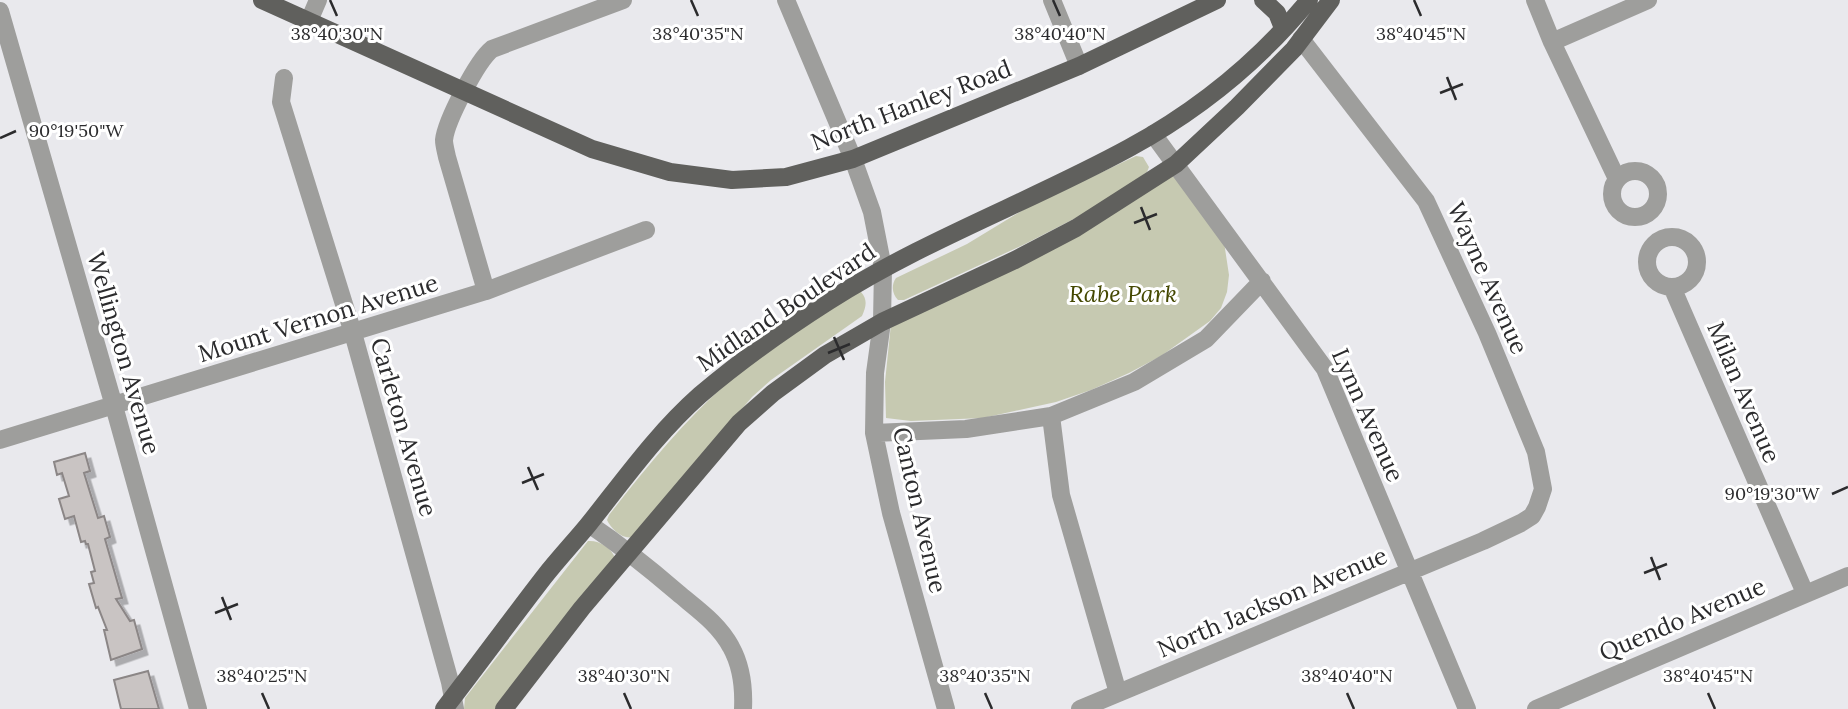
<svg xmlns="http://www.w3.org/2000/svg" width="1848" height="709" viewBox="0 0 1848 709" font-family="Lora,serif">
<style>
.green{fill:#c6c9b1}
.building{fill:#c9c4c3;stroke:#8b8686;stroke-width:2;filter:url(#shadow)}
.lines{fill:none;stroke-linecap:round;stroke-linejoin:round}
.minor{stroke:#9e9e9c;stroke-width:18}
.major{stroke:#60605d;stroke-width:18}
.ticks{fill:none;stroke:#2b2b2d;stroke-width:2.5}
.labels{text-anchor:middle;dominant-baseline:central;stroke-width:6;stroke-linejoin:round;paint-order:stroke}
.street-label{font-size:24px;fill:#2b2b2d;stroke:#fff}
.park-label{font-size:24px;font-style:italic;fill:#444801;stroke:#fff}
.ticks-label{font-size:18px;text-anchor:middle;fill:#2b2b2d;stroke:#fff;stroke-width:6;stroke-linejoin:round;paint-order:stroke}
</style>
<defs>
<filter id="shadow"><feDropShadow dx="5.5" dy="5.5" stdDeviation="0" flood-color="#0004"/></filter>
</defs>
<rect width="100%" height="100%" fill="#e9e9ed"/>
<!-- green -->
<path class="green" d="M1136 156 1143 157 1149 167 1147 172 1101 205 1025 244 904 300H898C892 294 891 285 896 278L967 244 1028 207Z
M1173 174 1224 242 1229 275 1227 292 1221 308 1210 321 1161 356 1129 373 1091 390 1056 402 983 418 911 421 886 418 885 382 891 324Z
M855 291 861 292C868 300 866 307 862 316L771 380 752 397 633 537C623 540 611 529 607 520L609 515C646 468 683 422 728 382 767 348 813 321 855 291Z
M588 541C599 540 612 548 615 558L496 709H464L465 698Z"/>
<!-- building -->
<path class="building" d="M85 453 90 471 84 473 98 518 104 516 110 537 105 539 122 598 116 599 130 621 134 620 142 649 111 660 104 630H107L98 607 96 608 89 584 94 583 91 572 95 571 88 544H86L85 541 81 542 74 516 65 519 59 499 69 496 62 473 57 475 54 462Z
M148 671 159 709H121L114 680Z"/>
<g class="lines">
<!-- minor -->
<path class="minor" d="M786 0 853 159 872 212 883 268 882 322 875 373 874 433 891 513 946 709
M1052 0 1079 66
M1535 0 1552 42 1617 179
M0 11 114 406 198 709
M309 21 318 0
M1552 42 1648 0
M284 78 281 102 353 333 450 682 455 709
M1153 134 1325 369 1467 709
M1612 194a23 23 0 1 1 46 0a23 23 0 1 1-46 0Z
M1647 262a25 25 0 1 1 50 0a25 25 0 1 1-50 0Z
M1672 287 1805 593
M486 291 447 157C446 152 444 145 444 140 446 121 477 61 492 49L623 0
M1051 416 1061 495 1118 693
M874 433 966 429 1051 416 1134 382 1206 339 1262 281
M0 440 486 291 646 230
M589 524C620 545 649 568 678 593 697 609 719 624 731 647 741 665 744 688 743 709
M1080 709 1483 541 1521 523 1532 516 1537 507 1543 489 1536 452 1487 333 1426 201 1301 39
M1536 709 1848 576"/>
<!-- major -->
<path class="major" d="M262 0 592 149 670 172 732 180 786 177 853 159 1079 66 1217 0
M1263 0 1277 13 1283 28
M444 709C478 665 510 621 544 577 558 559 574 542 588 525 624 480 657 433 700 395 740 361 785 329 829 301 924 240 1030 202 1129 148 1197 111 1260 60 1309 0
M504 709 582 608 739 423 773 393 825 355 882 322 1015 260 1076 228 1176 164 1237 107 1294 49 1331 0"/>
</g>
<!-- ticks -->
<path class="ticks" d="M330 0 337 16M691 0 698 16M1053 0 1060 16M1414 0 1421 16M1447 77 1456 100M1440 93 1463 84M0 138 16 131M1141 207 1150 230M1134 223 1157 214M834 337 844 360M828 353 850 344M528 467 538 490M522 483 544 474M1832 494 1848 487M1651 557 1660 580M1644 573 1667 564M222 597 231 620M215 613 238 604M262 693 269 709M624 693 631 709M985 693 992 709M1347 693 1354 709M1708 693 1715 709"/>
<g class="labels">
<!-- street labels -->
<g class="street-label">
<text transform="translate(911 105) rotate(-21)">North Hanley Road</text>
<text transform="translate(1488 278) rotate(66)">Wayne Avenue</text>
<text transform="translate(786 307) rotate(-34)">Midland Boulevard</text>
<text transform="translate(318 318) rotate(-17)">Mount Vernon Avenue</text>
<text transform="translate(124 353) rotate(74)">Wellington Avenue</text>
<text transform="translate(1744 392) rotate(67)">Milan Avenue</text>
<text transform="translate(1368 415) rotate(66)">Lynn Avenue</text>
<text transform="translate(404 427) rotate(74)">Carleton Avenue</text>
<text transform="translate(920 510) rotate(77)">Canton Avenue</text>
<text transform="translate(1272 602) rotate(-23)">North Jackson Avenue</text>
<text transform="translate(1682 619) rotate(-23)">Quendo Avenue</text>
</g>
<!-- park labels -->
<g class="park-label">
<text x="1123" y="293">Rabe Park</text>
</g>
</g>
<g class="ticks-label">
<text x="337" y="40">38°40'30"N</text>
<text x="698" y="40">38°40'35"N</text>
<text x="1060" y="40">38°40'40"N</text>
<text x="1421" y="40">38°40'45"N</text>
<text x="76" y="137">90°19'50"W</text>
<text x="1772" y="500">90°19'30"W</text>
<text x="262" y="682">38°40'25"N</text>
<text x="624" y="682">38°40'30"N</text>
<text x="985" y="682">38°40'35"N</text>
<text x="1347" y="682">38°40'40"N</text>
<text x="1708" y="682">38°40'45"N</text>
</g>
</svg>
